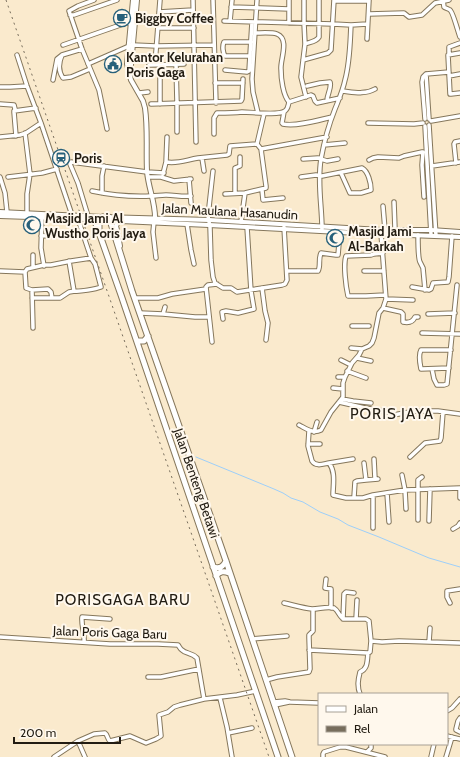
<svg xmlns="http://www.w3.org/2000/svg" width="460" height="757" viewBox="0 0 460 757" font-family="Cabin,sans-serif">
<style>
.lines{fill:none;stroke-linecap:round;stroke-linejoin:round}
.stream{stroke:#9dcffa;stroke-width:1}
.minor-casing{stroke:#85775c;stroke-width:5.5}
.tertiary-casing{stroke:#85775c;stroke-width:6}
.secondary-casing{stroke:#85775c;stroke-width:7}
.minor{stroke:#fff;stroke-width:3.5}
.tertiary{stroke:#fff;stroke-width:4}
.secondary{stroke:#fff;stroke-width:5}
.rail{stroke:#776d5c;stroke-width:1;stroke-dasharray:2 4;stroke-linecap:butt}
.labels{text-anchor:middle;dominant-baseline:central;stroke-width:4;stroke-linejoin:round;paint-order:stroke}
.poi-label{font-size:13px;font-weight:bold;fill:#221c12;stroke:#fff8ed;text-anchor:start}
.street-label{font-size:13px;fill:#221c12;stroke:#fff8ed}
.quarter-label{font-size:15px;letter-spacing:1px;fill:#221c12;stroke:#fff8ed}
</style>
<rect width="100%" height="100%" fill="#faeacd"/>
<g class="lines">
<!-- stream -->
<path class="stream" d="M196 457 274 489 283 493 291 498 303 502 320 512 338 519 348 525 379 537 429 558 460 567"/>
<!-- minor casing -->
<g class="minor-casing">
<path id="minor" d="M94 0 78 6 69 11 82 49 99 90 107 129
M193 0 196 142
M213 0 216 103
M257 0 252 79 253 92 258 113
M304 0V23L305 44 301 77 306 97
M443 0 444 7C445 8 449 9 450 10 453 12 458 32 460 37
M334 1H369
M231 7 289 9
M159 12 193 10
M369 14 404 13 409 17 422 15 435 3 449 0
M70 15H74L117 0
M224 21 333 24 351 25 367 24
M230 21 232 0
M289 23V0
M158 28H194
M255 33C261 33 272 32 277 34 290 39 280 60 281 69 281 79 283 95 289 102
M367 39 369 0
M305 44C310 42 316 42 319 37V0
M63 45 126 23H133
M460 53 448 55 450 94H451L460 93
M17 55 27 86 41 123 73 218
M62 55C59 62 58 71 63 78L71 77 90 69
M449 55V47L460 43
M250 56H225C223 53 222 46 224 42H251
M303 60 328 53 331 50 334 0
M88 64 129 46 133 45 156 46 214 45
M155 64 160 0
M160 64V104
M176 64 177 103V132
M149 65 184 64
M225 70 247 72 249 71 252 22
M426 74 429 119
M426 74 449 72
M449 76 460 74
M53 80 57 59 62 55 82 49
M215 83H243
M307 86 320 83 330 82C332 88 327 94 327 101
M0 87H10L27 86
M342 91C353 92 365 95 375 89
M139 93 148 92
M0 104 14 105 15 109 14 112 16 136
M151 104 241 101 242 99 243 79
M14 111 36 108
M284 112 282 123 283 124C296 127 319 120 332 117
M425 119 422 82 423 77 426 74
M431 121 460 116
M368 123 414 124 423 123
M429 125 436 236
M425 126 431 235
M25 133 30 174 27 194V213
M214 134V118L217 113C225 113 234 113 242 112 252 112 278 116 285 111 288 109 288 106 289 102L311 95 313 96 315 101 317 103 340 98
M0 137 20 135 26 133 41 123
M257 144 264 114
M324 145 345 143
M261 149 327 137
M423 152 422 165 424 197
M202 158 204 171
M303 159 318 158 327 161 338 159
M369 160 373 158 378 157 399 158 404 156 422 152
M166 162C178 164 186 160 198 158 208 157 218 156 227 155L229 154 230 146 257 144 261 149 266 186V188L245 193 225 194
M456 163 454 144 455 142 460 141
M432 166 460 162
M213 171 208 216 210 227 211 260 213 277 215 283 223 288H231L237 292 282 285 285 284 287 280 284 227
M163 174 166 162 167 137
M0 177 5 193 7 212
M8 177 42 173 57 169
M148 177H161L174 181 191 179
M301 177 316 175 322 176 362 168C368 171 371 183 371 190L361 193H350L341 173
M189 179 191 203
M262 190 263 200 283 198
M92 191C111 195 131 197 151 196 156 196 161 195 166 195 175 195 182 197 191 196
M102 193V176L104 166
M235 193V168L240 166V157
M394 202 395 229
M383 206 385 230
M42 216 41 248 44 266
M88 216 78 183 70 164 71 162 147 172 164 173
M78 219 91 258
M154 222 153 232 156 258
M241 222 245 193
M187 224 191 250 194 264
M322 229C322 206 317 182 321 159 324 142 329 124 335 109 339 99 343 90 345 80 350 62 350 43 351 25
M418 235C418 240 418 258 420 262 421 264 422 266 423 268L425 290
M41 236 63 235 82 232
M383 253 374 254 371 255 346 256C343 265 346 287 348 296H366L385 295
M33 267V255
M0 271 25 272
M287 271H318C321 266 318 259 321 253L336 255H338L340 232
M364 271H384
M412 287 429 290 431 289 433 283 448 282 449 277 452 236
M262 288 265 311 268 323 266 340
M32 290 48 289 51 292 52 298
M32 298H60L69 292 75 291
M135 298H158L172 294 206 289
M386 299 413 300
M383 308 401 312 403 314V322C408 323 413 322 415 317H418
M140 313 163 314 165 307
M163 314 195 317H209
M428 314 455 313
M223 319 222 312 226 311 238 313 254 309 251 291 247 227
M352 326H369
M33 328 32 290 26 288 25 272 27 269 44 265H51L71 261 91 258 95 264 101 287C96 289 79 292 74 291L69 261
M422 333 460 334
M212 342 206 287 208 285 217 284
M351 348 362 349
M357 358 371 361
M341 360 351 365
M449 368 421 369C420 364 418 355 421 350H451
M432 369 434 379 437 385H444L447 384 457 285
M347 371 366 378
M338 377H345
M333 388 343 389
M342 399 353 401 371 403
M339 402 365 408 384 411 393 415 416 411H438L460 414
M299 425C307 429 313 434 321 430L331 412 343 397V383L345 377 352 363 359 355 362 349 369 346 372 343 374 338 379 313 383 308 386 299 381 233
M309 431 308 446 312 461C316 467 323 464 329 463 336 472 333 485 333 495L346 498H363L373 495 405 490 460 488
M314 432 317 422
M308 444H320
M410 457 425 443 440 441 441 438 443 412
M374 459 375 479
M329 463 353 459
M402 475 405 490 406 509
M366 480 378 479
M460 488V498
M387 493 389 522
M373 495V528
M354 497 355 482 357 481 366 480 364 463
M418 520V480L422 477
M429 521 430 489
M453 529 458 526 460 523
M326 579 325 588 331 589V608
M284 603C293 605 303 608 312 609 319 609 327 606 334 608 339 611 339 617 344 619H366L369 621 371 641 382 642 399 641 460 643
M450 603 447 597V591L460 589
M343 619 344 594 346 592 354 593
M356 619 357 600
M0 637 110 644H158L178 645C179 646 180 649 182 650 186 654 191 652 197 658L204 699
M252 639 287 636
M84 642C85 634 81 625 82 617L110 619
M429 642 430 628
M309 650 368 653 370 652 371 641
M148 677H161L199 669
M266 680 277 677 309 672 310 669 309 638V635L313 631V609
M360 694C357 686 358 680 360 672 368 669 367 661 368 653
M220 698 227 727 232 757
M274 702 285 701 290 702 319 703
M275 705 289 702
M447 711 452 708 460 699
M460 718 458 721 456 729V730L460 732
M228 733 252 728
M447 736 460 739
M367 752 371 748V744
M54 757 78 741
M85 757 78 741 94 734 105 733C108 735 107 739 110 741L130 736 146 743 156 739 161 736 159 715 168 712 174 707 180 705 204 699 237 695 256 691
M323 757V754L324 752 340 747H346L385 757
M431 757 434 744
M446 757 452 737"/>
</g>
<!-- tertiary casing -->
<g class="tertiary-casing">
<path id="tertiary" d="M133 0 127 64 131 80 143 101 145 108C148 129 146 150 147 171 148 188 156 203 155 220
M129 69 131 65 137 0
M0 212 103 217 209 220 381 230H431L460 232
M0 216 89 219
M120 246 117 230 116 226 118 222 121 221 209 225 358 233 460 237"/>
</g>
<!-- secondary casing -->
<g class="secondary-casing">
<path id="secondary" d="M109 217 132 291 226 561 292 757
M89 219 93 220 96 224 121 295 278 757
M99 229V223L103 217
M138 341H144L148 336
M213 567C220 569 223 567 226 561
M216 576C220 571 224 571 229 573"/>
</g>
<!-- minor -->
<use href="#minor" class="minor"/>
<!-- tertiary -->
<use href="#tertiary" class="tertiary"/>
<!-- secondary -->
<use href="#secondary" class="secondary"/>
<!-- rail -->
<path class="rail" d="M6 0 269 757"/>
</g>
<!-- icons -->
<defs>
<g id="cafe-ring" transform="scale(0.9)"><circle r="9.5" fill="#fff8ed" stroke="#27607a" stroke-width="1.5"/><path d="M-5.5-4.5H6V0H3Q3 3.5 0 3.5H-2.5Q-5.5 3.5-5.5 0ZM3-3.2v2h1.7v-2ZM-6 4.5H4V6H-6Z" fill="#27607a"/></g>
<g id="civic-ring" transform="scale(0.9)"><circle r="9.5" fill="#fff8ed" stroke="#27607a" stroke-width="1.5"/><path d="M-.6-6.5H3V-4.5H.6V-3L4-1V1h2V6H-6V1h2V-1L-.6-3ZM-1.2 2.5V6h2.4V2.5Z" fill="#27607a"/></g>
<g id="station-ring" transform="scale(0.9)"><circle r="9.5" fill="#fff8ed" stroke="#27607a" stroke-width="1.5"/><path d="M-3-6H3Q5-6 5-4V2Q5 4 3 4L4.5 6H3L1.5 4h-3L-3 6H-4.5L-3 4Q-5 4-5 2V-4Q-5-6-3-6ZM-3.5-4v3h7v-3ZM-3.5 1v1.5H-2V1ZM2 1v1.5H3.5V1Z" fill="#27607a"/></g>
<g id="mosque-ring" transform="scale(0.9)"><circle r="9.5" fill="#fff8ed" stroke="#27607a" stroke-width="1.5"/><path d="M3.5-4.9A6 6 0 1 0 3.5 4.9A5 5 0 1 1 3.5-4.9Z" fill="#27607a"/></g>
</defs>
<g fill-rule="evenodd">
<use href="#cafe-ring" x="122" y="18"/>
<use href="#civic-ring" x="113" y="64"/>
<use href="#station-ring" x="61" y="158"/>
<use href="#mosque-ring" x="32" y="225"/>
<use href="#mosque-ring" x="335" y="238"/>
</g>
<g class="labels">
<!-- poi labels -->
<g class="poi-label">
<text x="135" y="18">Biggby Coffee</text>
<text x="126" y="57">Kantor Kelurahan<tspan x="126" dy="15">Poris Gaga</tspan></text>
<text x="74" y="158">Poris</text>
<text x="45" y="218">Masjid Jami Al<tspan x="45" dy="15">Wustho Poris Jaya</tspan></text>
<text x="348" y="231">Masjid Jami<tspan x="348" dy="15">Al-Barkah</tspan></text>
</g>
<!-- street labels -->
<g class="street-label">
<text transform="translate(230 211) rotate(3)">Jalan Maulana Hasanudin</text>
<text transform="translate(197 483) rotate(71)">Jalan Benteng Betawi</text>
<text transform="translate(110 632) rotate(2)">Jalan Poris Gaga Baru</text>
</g>
<!-- quarter labels -->
<g class="quarter-label">
<text x="392" y="414">PORIS JAYA</text>
<text x="123" y="600">PORISGAGA BARU</text>
</g>
</g>
<!-- legend -->
<rect x="318" y="693" width="130" height="52" fill="#fff8ed" stroke="#a7a095"/>
<rect x="326" y="706" width="20" height="6" fill="#ffffff" stroke="#a7a095"/>
<text x="354" y="713" font-size="12" fill="#221c12">Jalan</text>
<rect x="326" y="726" width="20" height="6" fill="#776d5c" stroke="#a7a095"/>
<text x="354" y="733" font-size="12" fill="#221c12">Rel</text>
<!-- scale -->
<path d="M14 737v6h106v-6" fill="none" stroke="#221c12" stroke-width="2"/>
<text x="20" y="737" font-size="12" fill="#221c12" stroke="#fff8ed" stroke-width="3" paint-order="stroke">200 m</text>
</svg>
